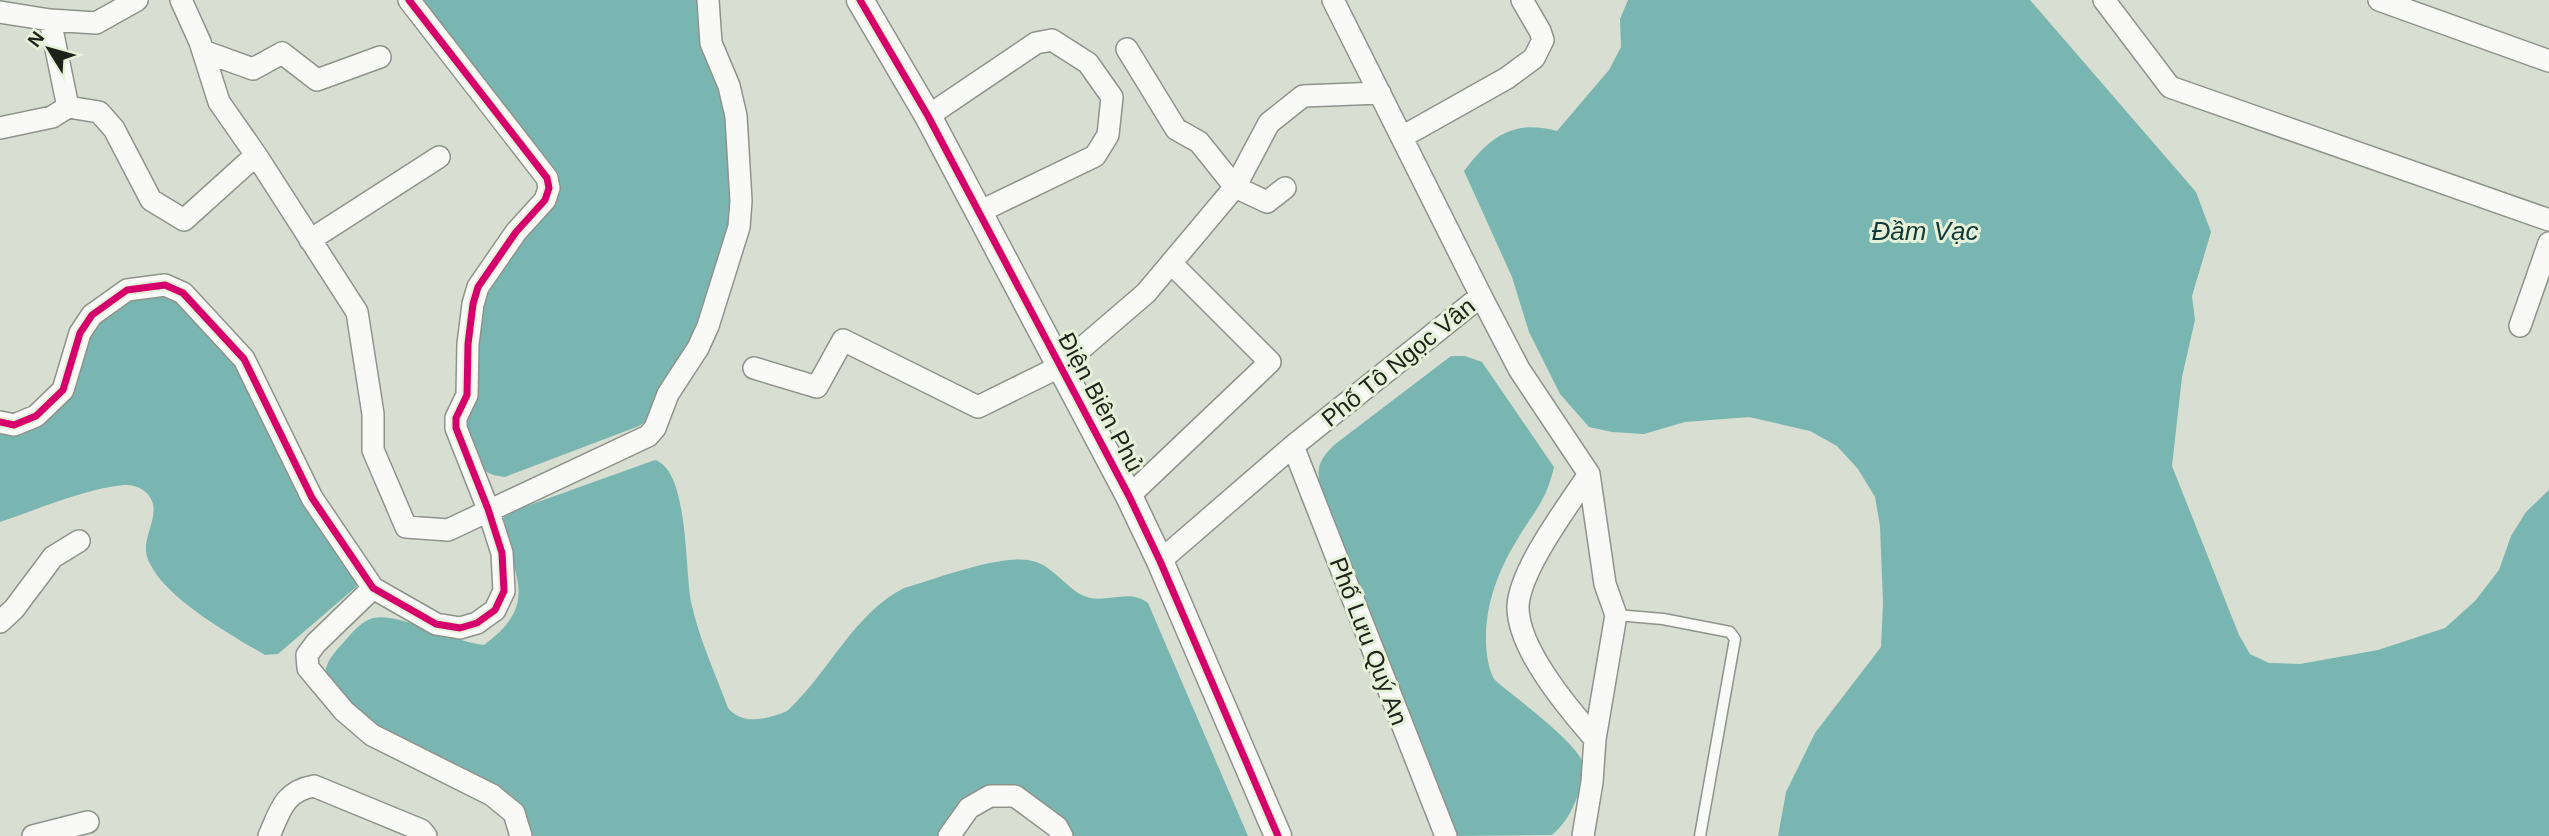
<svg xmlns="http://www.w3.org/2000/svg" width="2549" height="836" viewBox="0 0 2549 836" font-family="Arial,sans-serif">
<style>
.water{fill:#79b6b1}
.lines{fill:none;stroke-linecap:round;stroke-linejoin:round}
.service-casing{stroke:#8f938a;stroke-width:13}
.minor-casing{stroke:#8f938a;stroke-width:24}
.tertiary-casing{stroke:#8f938a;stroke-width:29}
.service{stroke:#f9faf8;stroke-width:10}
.minor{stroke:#f9faf8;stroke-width:21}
.tertiary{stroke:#f9faf8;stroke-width:26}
.cycleway-casing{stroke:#e5f1d9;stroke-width:11}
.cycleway{stroke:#d6006c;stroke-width:7}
.labels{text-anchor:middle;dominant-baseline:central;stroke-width:6;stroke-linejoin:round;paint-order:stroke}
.street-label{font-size:24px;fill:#1e221a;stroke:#e5f1d9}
.water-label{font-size:26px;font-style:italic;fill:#113a39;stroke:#e5f1d9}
</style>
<rect width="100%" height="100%" fill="#d8ded1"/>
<!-- water -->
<path class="water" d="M416 0H704L730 117V246L698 335 649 419 639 426 505 477 493 475 481 469 465 425 473 406 479 300 556 195Z
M1628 0H2030L2196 192 2211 232 2192 296 2195 320 2182 377 2172 466 2239 635 2250 654 2269 663 2300 664 2378 650 2445 628 2475 601 2499 570 2511 536 2526 512 2549 490V836H1778L1786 792 1815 733 1881 647 1883 603 1880 526 1875 497 1858 469 1837 446 1810 431 1749 417 1685 422 1644 434 1612 432 1589 427 1560 394 1529 332 1512 277 1464 171C1490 137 1513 119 1557 131L1609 70 1621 47 1620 19Z
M165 294 183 304 221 339 359 582 356 587 278 654 265 655C231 635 166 599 149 562 139 541 157 524 153 504 150 491 136 484 124 485 87 488 36 510 0 522V431L43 423 57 410 69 395 89 330 130 295Z
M1451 356H1465L1482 362 1554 467C1546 502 1534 511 1517 540 1498 571 1485 605 1486 643 1487 657 1488 667 1494 679 1513 697 1583 745 1585 769 1586 777 1581 788 1578 795 1572 811 1565 824 1552 835L1454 836 1322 496C1317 471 1315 464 1334 445Z
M655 460C690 471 684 574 692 606 700 641 716 675 728 708 743 726 768 719 787 711 829 673 853 614 904 588 936 579 1007 551 1036 562 1057 569 1069 593 1090 598 1110 602 1130 589 1148 603L1248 836H1067L1042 805 968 799 938 836H527C528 816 525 804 508 793L411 748 373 727 325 675C326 661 334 653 343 643 352 633 360 622 373 618 398 612 453 642 484 645 537 606 517 580 502 527L503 518 510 512Z"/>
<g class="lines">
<!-- service casing -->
<g class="service-casing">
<path id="service" d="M1616 615 1663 619 1730 632 1735 639 1700 836"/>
</g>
<!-- minor casing -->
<g class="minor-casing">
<path id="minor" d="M181 0 200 42 219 102 256 155 357 312 373 414V450L406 527 448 530 648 436 655 428 668 394 698 348 708 326 739 227 741 201 736 116 729 86 711 43 708 0
M2104 0 2170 87 2549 220
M2379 0 2549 61
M0 12 50 20 68 107
M50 20 96 23 137 0
M1127 49 1176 129 1199 142 1235 187 1267 202 1285 188
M203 51 253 69 282 53 317 80 380 57
M928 116 1036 43 1052 40 1088 63 1112 97 1108 135 1095 156 979 212
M0 128 52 117 68 107 99 112 114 129 151 200 184 220 256 155
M1402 137 1507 78 1534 58 1543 40 1540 31 1522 0
M310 240 439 157
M1481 296 1519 369 1589 474 1605 584 1616 615 1595 739
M2520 326 2549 243
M754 368 817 387 843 340 978 407 1061 366 1146 293 1235 187 1269 123 1303 96 1380 93
M0 422 14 425 36 416 63 390 80 333 92 315 127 290 165 285 183 293 244 359 312 498 373 588 436 624 460 628 477 623 495 610 504 591 502 553 488 509 456 428V418L467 395 468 344 473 304 478 287 516 232 545 200 549 188 547 178 409 0
M1293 446 1446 836
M1129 496 1270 362 1171 263
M1160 561 1293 446 1481 296 1333 0
M373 588 316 643 307 655 308 668 344 711 372 735 492 795 514 813 521 836
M0 622 14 609 53 557 79 541
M33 836 88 822
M269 836C280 811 284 791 314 786L421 830 426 836
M949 836 969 808 990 796H1015L1057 827 1062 836
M1583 836 1592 782 1595 739C1568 708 1517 648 1518 606 1520 569 1568 506 1589 474"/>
</g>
<!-- tertiary casing -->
<g class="tertiary-casing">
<path id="tertiary" d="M860 0 928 116 1129 496 1160 561 1278 836"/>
</g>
<!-- service -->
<use href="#service" class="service"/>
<!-- minor -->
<use href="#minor" class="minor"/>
<!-- tertiary -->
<use href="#tertiary" class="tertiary"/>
<!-- cycleway casing -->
<g class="cycleway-casing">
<path id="cycleway" d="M860 0 928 116 1129 496 1160 561 1278 836
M0 422 14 425 36 416 63 390 80 333 92 315 127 290 165 285 183 293 244 359 312 498 373 588 436 624 460 628 477 623 495 610 504 591 502 553 488 509 456 428V418L467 395 468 344 473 304 478 287 516 232 545 200 549 188 547 178 409 0"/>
</g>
<!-- cycleway -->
<use href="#cycleway" class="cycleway"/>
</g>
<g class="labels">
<!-- street labels -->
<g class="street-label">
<text transform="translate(1398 362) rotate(-39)">Phố Tô Ngọc Vân</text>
<text transform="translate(1101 402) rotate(62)">Điện Biên Phủ</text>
<text transform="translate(1369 641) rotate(69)">Phố Lưu Quý An</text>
</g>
<!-- water labels -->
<g class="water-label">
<text x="1925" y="231">Đầm Vạc</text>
</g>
</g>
<!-- north arrow -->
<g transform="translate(49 49) rotate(307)" stroke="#e5f1d9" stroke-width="5" paint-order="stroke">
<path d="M0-5L12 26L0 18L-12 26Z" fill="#1e221a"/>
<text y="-10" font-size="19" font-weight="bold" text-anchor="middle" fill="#1e221a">N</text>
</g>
</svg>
